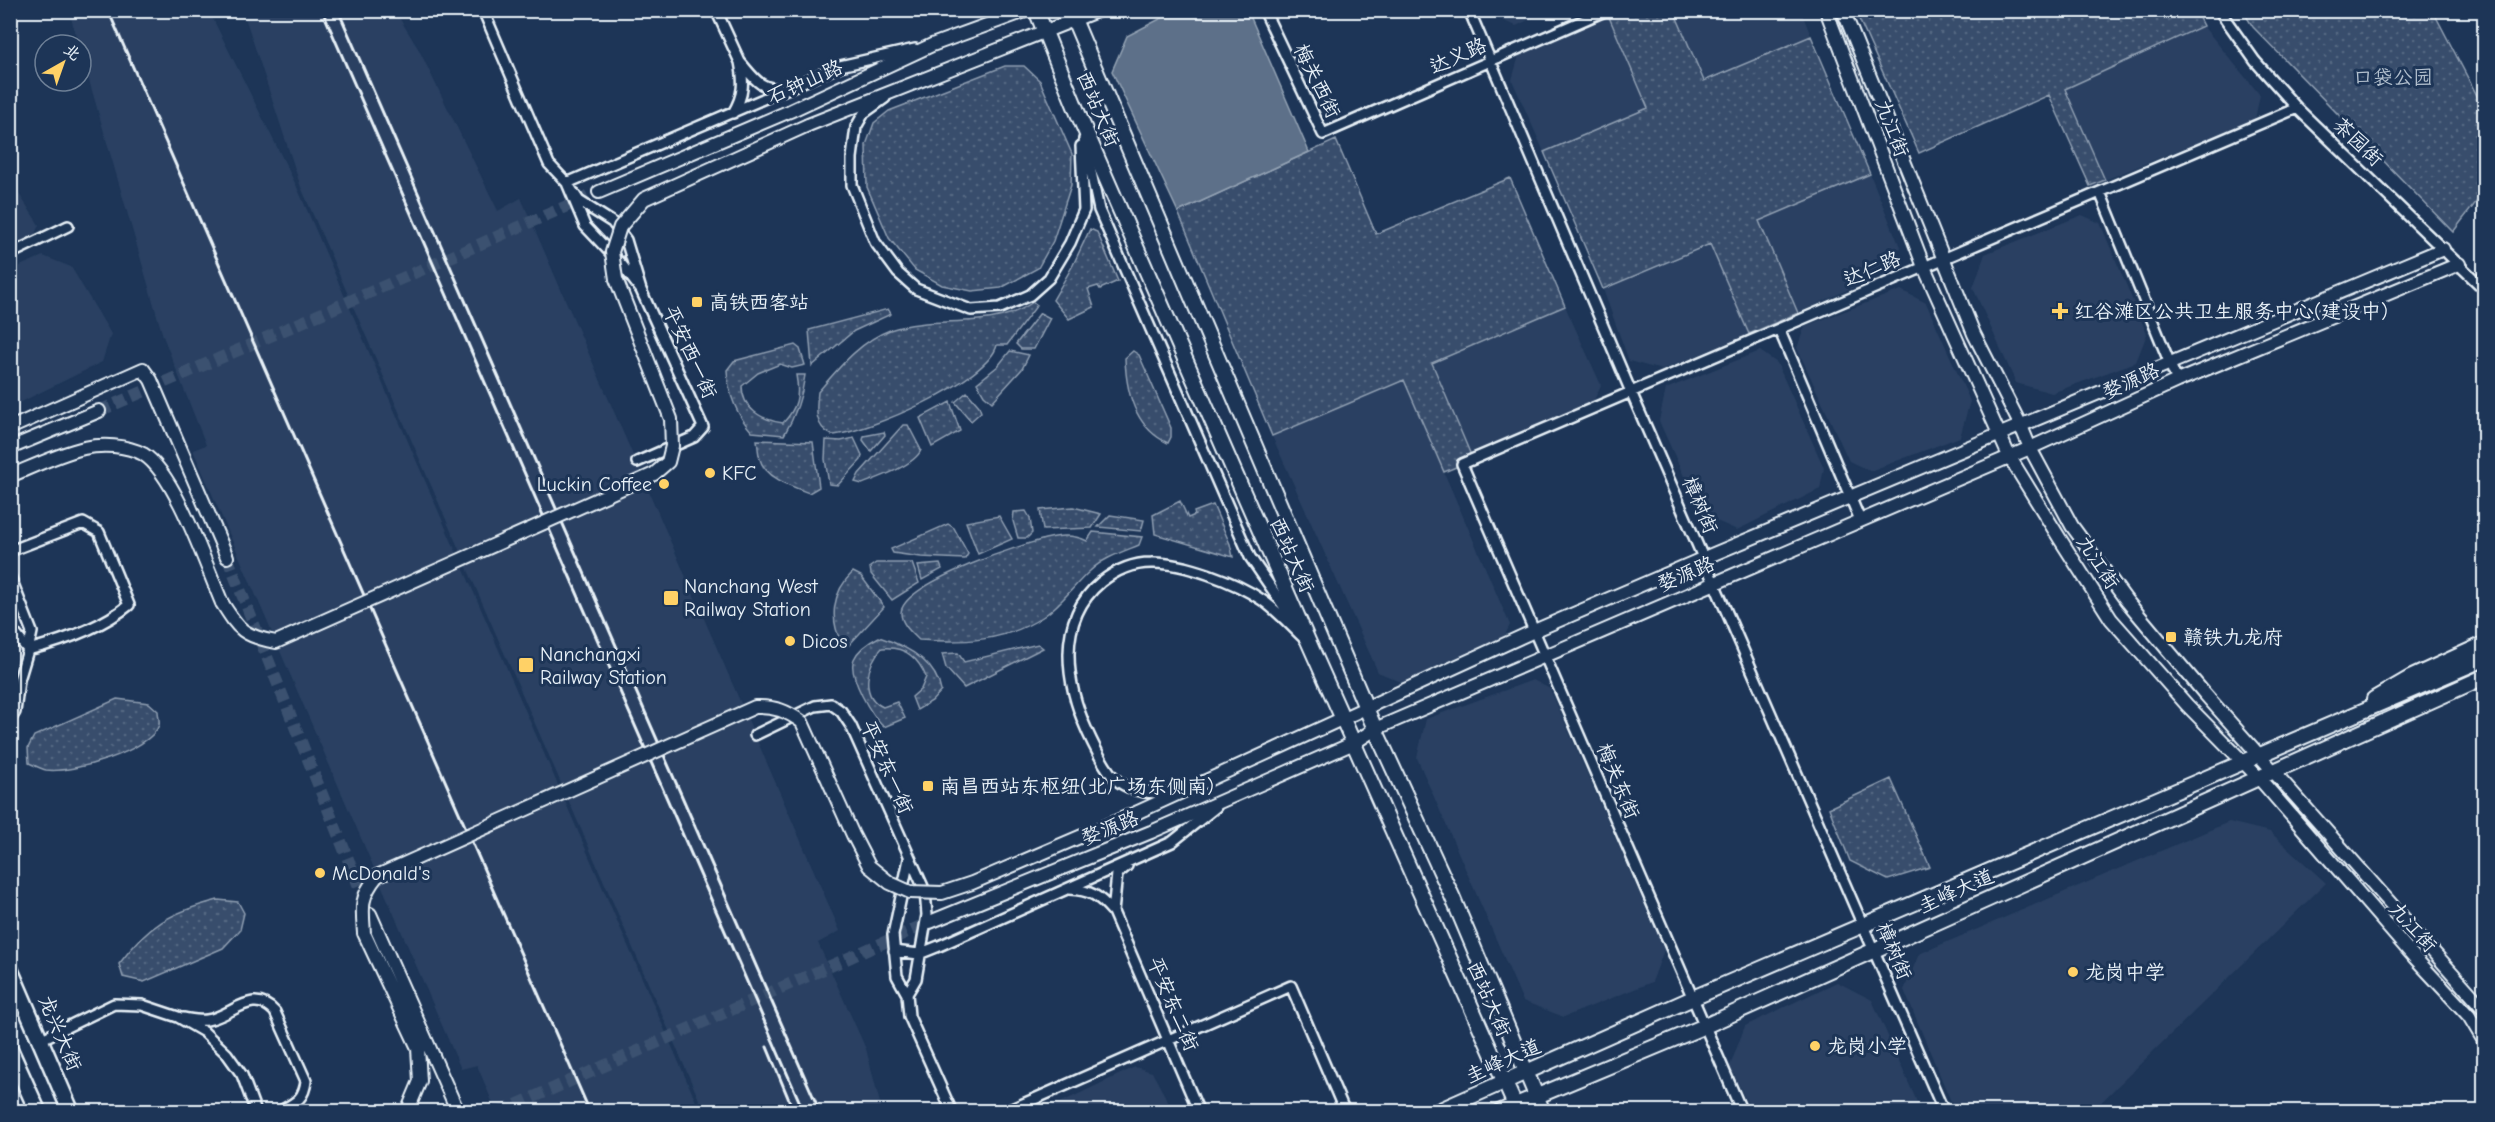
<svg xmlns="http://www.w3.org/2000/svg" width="2495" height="1122" viewBox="0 0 2495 1122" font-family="'Comic Neue','LXGW WenKai TC',sans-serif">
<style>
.built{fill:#2a4162}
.grass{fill:url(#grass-dots);stroke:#909fb2;stroke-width:1.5}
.water{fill:#5d7089;stroke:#95a4b5;stroke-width:1.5}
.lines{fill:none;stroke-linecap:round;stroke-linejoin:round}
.tertiary-tunnel{stroke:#3b516f;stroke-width:12;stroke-dasharray:12 6;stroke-linecap:butt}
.minor-casing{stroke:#e8f1f8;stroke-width:14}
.tertiary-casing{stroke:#e8f1f8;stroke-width:16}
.secondary-casing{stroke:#e8f1f8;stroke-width:18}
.primary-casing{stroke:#e8f1f8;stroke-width:20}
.minor{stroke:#1d3557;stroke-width:9}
.tertiary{stroke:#1d3557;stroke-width:12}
.secondary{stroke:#1d3557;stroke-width:14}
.primary{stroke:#1d3557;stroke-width:15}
.rail{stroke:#e8f1f8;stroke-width:3}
.tertiary-bridge-casing{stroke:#e8f1f8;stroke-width:16;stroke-linecap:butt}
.tertiary-bridge{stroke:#1d3557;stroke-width:12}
.poi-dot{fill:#ffd166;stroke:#1d3557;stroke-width:2}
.labels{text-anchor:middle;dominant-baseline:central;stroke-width:6;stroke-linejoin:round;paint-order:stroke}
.street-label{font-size:20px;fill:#e8f1f8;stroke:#1d3557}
.park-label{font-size:20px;fill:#b3c0ce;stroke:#1d3557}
.poi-label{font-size:20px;fill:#e8f1f8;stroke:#1d3557;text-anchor:start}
</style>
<defs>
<pattern id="grass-dots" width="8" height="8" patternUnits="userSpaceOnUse" patternTransform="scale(1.5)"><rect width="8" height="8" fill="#374d6c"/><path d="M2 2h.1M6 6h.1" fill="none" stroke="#546782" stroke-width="1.8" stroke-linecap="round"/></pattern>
</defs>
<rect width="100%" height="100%" fill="#1d3557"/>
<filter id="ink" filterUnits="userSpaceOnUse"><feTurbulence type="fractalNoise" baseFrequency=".0167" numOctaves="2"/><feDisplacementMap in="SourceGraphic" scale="12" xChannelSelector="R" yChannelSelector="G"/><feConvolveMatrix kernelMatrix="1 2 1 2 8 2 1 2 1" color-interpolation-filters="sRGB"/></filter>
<g filter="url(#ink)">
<!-- built -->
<path class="built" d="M69 11H209L296 185 700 1111H496L477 1065 461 1069 193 450 206 445 163 336Z
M243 11H395L419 50 498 211 521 198 840 931 818 943 866 1049 882 1111H704L301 187Z
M1480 11H1547L1516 26Z
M1674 11H1801L1811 36 1704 82Z
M1609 17 1648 108 1544 152 1512 80 1520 52Z
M2203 26 2260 95 2255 119 2105 180 2064 89Z
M1870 174 1900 247 1890 270 1798 313 1759 221Z
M10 180 39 225 29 247 10 255Z
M2082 215 2100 223 2147 334 2136 362 2052 393 2016 383 1973 288 1985 254Z
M1710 243 1749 334 1662 370 1629 361 1603 289Z
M43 256 71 267 111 334 102 362 11 407V270Z
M1901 290 1926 303 1970 401 1960 437 1870 471 1849 461 1797 348 1805 326Z
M1565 306 1601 385 1589 411 1473 460 1432 363Z
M1760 351 1777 363 1824 468 1820 489 1737 530 1701 514 1659 421 1666 389Z
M1404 380 1510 625 1498 649 1415 688 1378 672 1272 436Z
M1533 680 1550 689 1664 950 1652 982 1564 1017 1523 1001 1417 758 1426 719Z
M2229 822 2270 832 2326 883 2092 1111H1955L1904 990 1919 954Z
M1837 982 1872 1000 1921 1111H1751L1730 1066 1745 1026Z
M1135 1067 1152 1072 1173 1111H1043Z"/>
<!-- grass -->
<path class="grass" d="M1878 10H2195L2203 26 2065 89 2105 180 2090 186 2049 95 1919 153 1859 19Z
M1625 11H1674L1704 81 1811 36 1870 174 1759 221 1798 313 1749 334 1710 244 1603 289 1544 152 1648 108 1609 17Z
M2243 11H2433L2484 109V192L2453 232 2253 27Z
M1005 66H1024L1040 81 1072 154 1071 185 1053 241 1038 268 1001 288 972 291 942 285 915 270 889 238 867 187 866 145 874 123 889 111Z
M1336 140 1376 234 1510 178 1565 306 1432 363 1473 460 1444 472 1404 380 1272 436 1178 212Z
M1090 229 1097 232 1118 281 1100 289 1098 286 1088 289 1094 307 1069 319 1053 300 1073 265Z
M1033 302 1037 305 1007 345H997C989 380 867 433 832 435 814 427 816 409 818 392 838 369 860 341 890 330 936 314 992 332 1033 302Z
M888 309 891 314 854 331 812 366 809 330Z
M1040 313 1050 318 1034 349H1021L1016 344Z
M795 345 800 349 805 365 792 368 780 364 758 373 742 386C742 409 762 420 783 423 797 408 800 396 796 375H805C802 398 796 415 784 435L752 432C736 414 728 393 727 370L734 361Z
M1010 351 1029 355 1022 369 992 402 984 395 977 383 998 366Z
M1133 351 1139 355 1143 364 1171 428V437L1168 443C1135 428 1126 391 1125 358Z
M967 392 979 406 981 412 971 421 955 402Z
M950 402 960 431 932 447 920 418Z
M903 425H908L921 450C915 465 878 478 862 484L855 482 859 474Z
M884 432 885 435 871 451 863 440 864 436Z
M854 438 862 455 861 460 838 485 829 484 825 459 826 440 841 441Z
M757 440 813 442 819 487 809 493C793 487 765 478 760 459 758 453 758 446 757 440Z
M1180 501 1188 518 1195 515 1194 512 1213 505 1230 544 1233 557 1155 534 1153 515Z
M1073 507 1101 514 1092 528 1043 530 1040 510Z
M1026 511 1030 518 1032 533 1027 538H1018L1013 521 1014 512Z
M1110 515 1144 520 1141 531 1098 527Z
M999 516 1012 539 978 554 966 522Z
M948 524 954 528 968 554 965 559 921 557 893 553 891 549Z
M1093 532 1142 537 1139 545C1122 552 1103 558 1090 571 1074 585 1062 604 1044 616 1006 642 962 643 919 640 912 633 901 624 901 613 902 583 1028 541 1055 537 1067 535 1077 536 1087 541Z
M876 563H912L919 583 892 600 871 574 870 567Z
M940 564 942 569 922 580 918 566Z
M853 572 861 576 884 607 849 645 842 644C829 619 832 592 853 572Z
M879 637C907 646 936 661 941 691L932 701 917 710 912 697 921 689 926 677C918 657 904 646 882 648 867 663 859 696 883 707L897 702 905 718 884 727C872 718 847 674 854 659 859 648 869 642 879 637Z
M1038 644 1043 648 964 688 946 668 942 654 958 653 964 662Z
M117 699 149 703 158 711C158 715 160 722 159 725 150 751 71 774 46 770 41 769 34 765 29 763L28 748 34 736Z
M1891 779 1930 867 1888 880 1850 861 1829 808Z
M218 900 238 902 244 913 240 930 223 948 144 982 123 977 119 964C148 925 171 912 218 900Z"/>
<!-- water -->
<path class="water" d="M1175 11H1248L1309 152 1178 212 1112 71 1127 36Z"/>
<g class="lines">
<!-- tertiary-tunnel -->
<path class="tertiary-tunnel" d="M99 411 599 192
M227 557 366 904
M500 1112 930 922"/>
<!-- minor casing -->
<g class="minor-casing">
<path id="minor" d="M483 10 549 164 567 183 840 66 915 49
M716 10 740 62
M1264 10 1323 134 1607 10
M1469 10 1631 392 1944 1112
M2219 10 2255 61 2297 108 2484 289
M885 98 864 113 856 127 852 158V185L875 242 898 273 916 289 971 310 1000 308 1030 295 1049 278 1070 243 1084 210 1081 146
M733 113C744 95 744 82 740 62 755 79 759 89 783 89
M1084 139 1099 210 1250 557 1296 624
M2100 192 2177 381
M10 254 68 226
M1779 329 1860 520
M637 462 694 437 703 427 641 290 626 240 612 222 579 201 567 183 585 226 622 265 641 290
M10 551 83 523 99 532 129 605C101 628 63 641 28 650L32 632 10 576
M10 627 28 650 19 680 15 712 10 720
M755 735 815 706 831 704 841 711 851 726 925 891 927 915 916 979 907 994 897 976 893 935 909 859
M1176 794C1156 793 1136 794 1119 782 1107 774 1094 746 1088 733 1066 685 1055 620 1101 582 1115 571 1133 563 1151 563 1183 562 1236 582 1262 600 1278 611 1292 627 1306 640
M1069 889C1091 890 1099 896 1113 912L1117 874 1127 866
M1113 912 1199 1112
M894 951 919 954 939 946 1172 842 1216 807
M907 994 909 1016 952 1112
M183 1018C190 1019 200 1021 207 1020 232 1016 253 987 275 1012L306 1081C304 1100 294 1103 279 1112
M40 1040 114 1004 142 1005 178 1017 204 1032 227 1054 242 1075 256 1112
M1005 1112 1291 986 1345 1112
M1742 1112 1462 464 2297 108"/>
</g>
<!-- tertiary casing -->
<g class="tertiary-casing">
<path id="tertiary" d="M1826 10 1924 267 2009 456 2060 539 2111 619 2187 705 2258 777 2415 958 2469 1016 2484 1041
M1843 10 1974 334 2021 426 2030 448 2072 526 2126 600 2204 693 2484 1009
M808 125 1099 10
M599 192 790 111 932 45 1028 10
M10 428 143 369 151 380 227 557
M10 448 99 411
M10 476C34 466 59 454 84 448 102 444 126 445 143 454 175 473 206 566 222 603
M1138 812 1534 631 1704 558 2443 249
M370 914 458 1112
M930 922 1151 832 1354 743 1375 729 2030 448 2177 381 2459 264
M364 933 418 1048 420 1081 407 1112"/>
</g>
<!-- secondary casing -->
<g class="secondary-casing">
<path id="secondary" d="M1036 10 1079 116 1309 643 1518 1112
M1070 10 1375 729 1452 896 1543 1112
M2374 699 2410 678 2484 644
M1436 1112 1693 998 2484 659
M1499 1112 1705 1026 2484 677"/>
</g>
<!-- primary casing -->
<g class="primary-casing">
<path id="primary" d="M10 970 71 1112
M10 1050 38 1112"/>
</g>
<!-- minor -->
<use href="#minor" class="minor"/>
<!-- tertiary -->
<use href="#tertiary" class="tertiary"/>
<!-- secondary -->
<use href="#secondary" class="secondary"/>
<!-- primary -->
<use href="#primary" class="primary"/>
<!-- rail -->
<path class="rail" d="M108 10 590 1112
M322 10 804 1112
M338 10 820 1112
M767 1047 794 1112"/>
<!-- tertiary-bridge casing -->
<g class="tertiary-bridge-casing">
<path id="tertiary-bridge" d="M222 603C239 630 243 636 276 642L654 474 668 462 672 446 671 419 616 279 612 252 620 227 644 199 808 125
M364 933C362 907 360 897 377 876L755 707C774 706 787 711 802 722L853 835 869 866 890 883 910 892 942 893 972 883 1138 812"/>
</g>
<!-- tertiary-bridge -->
<use href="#tertiary-bridge" class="tertiary-bridge"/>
</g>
</g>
<!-- markers -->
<g class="poi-dot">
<rect x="691" y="296" width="12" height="12" rx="3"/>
<path d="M2057 302h6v6h6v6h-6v6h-6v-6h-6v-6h6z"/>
<circle cx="710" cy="473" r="6"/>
<circle cx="664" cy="484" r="6"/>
<rect x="663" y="590" width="16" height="16" rx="3"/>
<rect x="2165" y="631" width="12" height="12" rx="3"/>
<circle cx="790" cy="641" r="6"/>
<rect x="518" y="657" width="16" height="16" rx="3"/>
<rect x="922" y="780" width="12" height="12" rx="3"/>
<circle cx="320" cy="873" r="6"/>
<circle cx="2073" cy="972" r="6"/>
<circle cx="1815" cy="1046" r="6"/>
</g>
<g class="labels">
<!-- street labels -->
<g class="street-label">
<text transform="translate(1458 56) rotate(-24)">达义路</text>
<text transform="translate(1317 81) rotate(64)">梅关西街</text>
<text transform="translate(805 82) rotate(-24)">石钟山路</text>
<text transform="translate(1098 109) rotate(67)">西站大街</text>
<text transform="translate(1892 128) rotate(69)">九江街</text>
<text transform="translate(2358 142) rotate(44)">茶园街</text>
<text transform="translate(1872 269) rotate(-23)">达仁路</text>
<text transform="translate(690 352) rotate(65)">平安西一街</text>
<text transform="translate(2131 381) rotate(-24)">婺源路</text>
<text transform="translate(1700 505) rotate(67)">樟树街</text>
<text transform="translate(1292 555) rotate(66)">西站大街</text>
<text transform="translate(2098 562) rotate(57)">九江街</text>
<text transform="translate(1686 574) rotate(-23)">婺源路</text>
<text transform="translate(887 767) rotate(66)">平安东一街</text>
<text transform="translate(1618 781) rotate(67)">梅关东街</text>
<text transform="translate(1110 828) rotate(-22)">婺源路</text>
<text transform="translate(1956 891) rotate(-24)">圭峰大道</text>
<text transform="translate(2413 927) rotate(48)">九江街</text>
<text transform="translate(1894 951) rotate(67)">樟树街</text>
<text transform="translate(1489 999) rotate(66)">西站大街</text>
<text transform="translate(1173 1004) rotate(67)">平安东二街</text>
<text transform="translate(60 1033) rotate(67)">龙兴大街</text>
<text transform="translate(1503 1061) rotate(-24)">圭峰大道</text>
</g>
<!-- park labels -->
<g class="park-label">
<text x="2393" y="77">口袋公园</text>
</g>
<!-- poi labels -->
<g class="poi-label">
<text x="709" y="302">高铁西客站</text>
<text x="2074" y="311">红谷滩区公共卫生服务中心(建设中)</text>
<text x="722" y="473">KFC</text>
<text x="652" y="484" text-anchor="end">Luckin Coffee</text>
<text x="684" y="586">Nanchang West<tspan x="684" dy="23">Railway Station</tspan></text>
<text x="2183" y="637">赣铁九龙府</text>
<text x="802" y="641">Dicos</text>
<text x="540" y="654">Nanchangxi<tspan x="540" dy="23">Railway Station</tspan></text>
<text x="940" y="786">南昌西站东枢纽(北广场东侧南)</text>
<text x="332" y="873">McDonald's</text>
<text x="2085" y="972">龙岗中学</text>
<text x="1827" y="1046">龙岗小学</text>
</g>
</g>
<!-- margin -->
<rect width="2495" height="1122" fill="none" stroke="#1d3557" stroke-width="36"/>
<rect x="18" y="18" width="2459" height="1086" fill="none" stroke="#e8f1f8" stroke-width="2" filter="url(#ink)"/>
<!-- north arrow -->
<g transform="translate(63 63) rotate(40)"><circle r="28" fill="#1d3557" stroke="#6e8097" stroke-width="1.5"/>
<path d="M0-4.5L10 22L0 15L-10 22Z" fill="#ffd166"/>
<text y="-9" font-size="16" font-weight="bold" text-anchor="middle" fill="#e8f1f8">北</text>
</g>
</svg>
